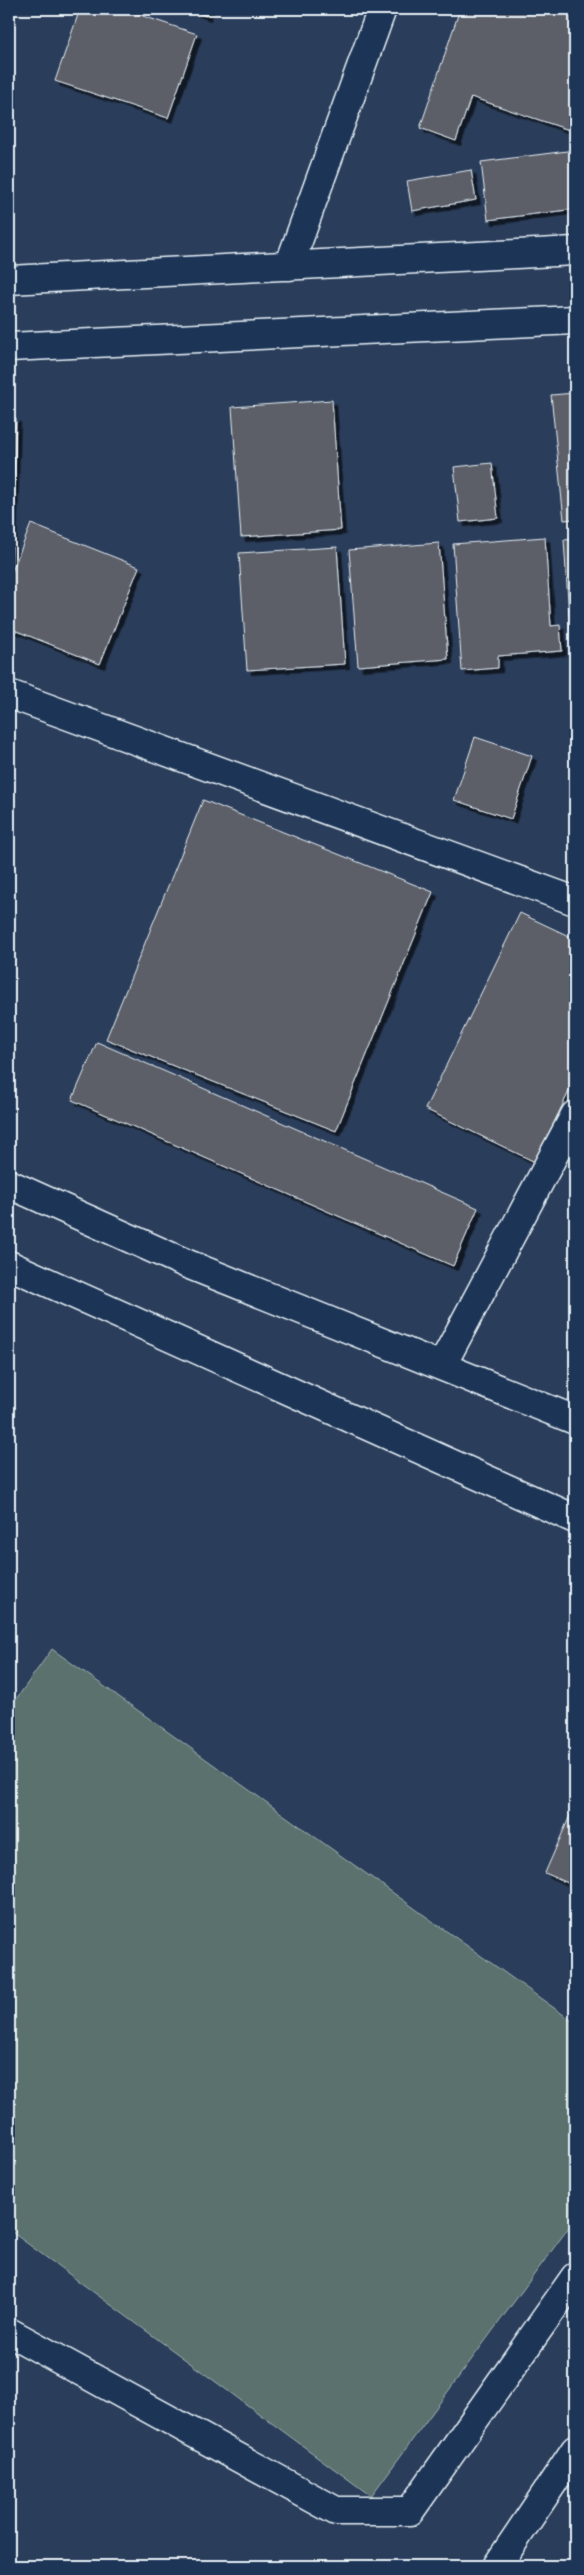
<svg xmlns="http://www.w3.org/2000/svg" width="584" height="2575" viewBox="0 0 584 2575" font-family="Pangolin,sans-serif">
<style>
.green{fill:#5a716d;stroke:#a1b1b2}
.building{fill:#5c5e67;stroke:#e8f1f8;filter:url(#shadow)}
.lines{fill:none;stroke-linecap:round;stroke-linejoin:round}
.street-casing{stroke:#e8f1f8;stroke-width:31}
.secondary-casing{stroke:#e8f1f8;stroke-width:31}
.street{stroke:#1d3557;stroke-width:28}
.secondary{stroke:#1d3557;stroke-width:28}
</style>
<defs>
<filter id="shadow"><feDropShadow dx="4.5" dy="4.5" stdDeviation="0" flood-color="#0009"/></filter>
</defs>
<rect width="100%" height="100%" fill="#2a3d5a"/>
<filter id="ink" filterUnits="userSpaceOnUse"><feTurbulence type="fractalNoise" baseFrequency=".02" numOctaves="2"/><feDisplacementMap in="SourceGraphic" scale="10" xChannelSelector="R" yChannelSelector="G"/><feConvolveMatrix kernelMatrix="1 2 1 2 8 2 1 2 1" color-interpolation-filters="sRGB"/></filter>
<g filter="url(#ink)">
<!-- green -->
<path class="green" d="M52 1649 575 2023V2219L371 2496 9 2230V1709Z"/>
<!-- building -->
<path class="building" d="M80 9H122L197 34 168 118 55 81Z
M187 9H209L206 16Z
M460 9H575V132L471 97 456 141 420 128Z
M575 150V209L488 220 481 162Z
M471 170 476 200 412 211 407 181Z
M575 393V519L564 520 551 395Z
M332 400 341 530 241 537 232 407Z
M9 418H16L11 572H9Z
M492 463 498 518 460 522 454 467Z
M31 524 139 567 100 664 9 628V579Z
M545 537 551 626 560 625 562 651 498 656V668L462 671 453 544Z
M575 539V647H571L564 540Z
M439 543 448 659 358 666 349 550Z
M337 547 345 664 247 670 239 553Z
M475 737 532 756 511 819 454 800Z
M203 800 433 892 336 1131 106 1039Z
M520 913 575 939V1079L535 1162 425 1109Z
M97 1042 478 1208 453 1266 72 1100Z
M575 1804V1886L545 1873Z"/>
<g class="lines">
<!-- street casing -->
<g class="street-casing">
<path id="street" d="M289 266 382 9
M9 280 575 251
M9 347 575 320
M9 694 575 901
M442 1365 575 1115
M9 2332 336 2511H410L575 2277
M497 2566 575 2450"/>
</g>
<!-- secondary casing -->
<g class="secondary-casing">
<path id="secondary" d="M9 1184 185 1263 575 1420
M9 1265 575 1519"/>
</g>
<!-- street -->
<use href="#street" class="street"/>
<!-- secondary -->
<use href="#secondary" class="secondary"/>
</g>
</g>
<!-- margin -->
<rect width="584" height="2575" fill="none" stroke="#1d3557" stroke-width="30"/>
<rect x="15" y="15" width="554" height="2545" fill="none" stroke="#e8f1f8" stroke-width="2" filter="url(#ink)"/>
</svg>
